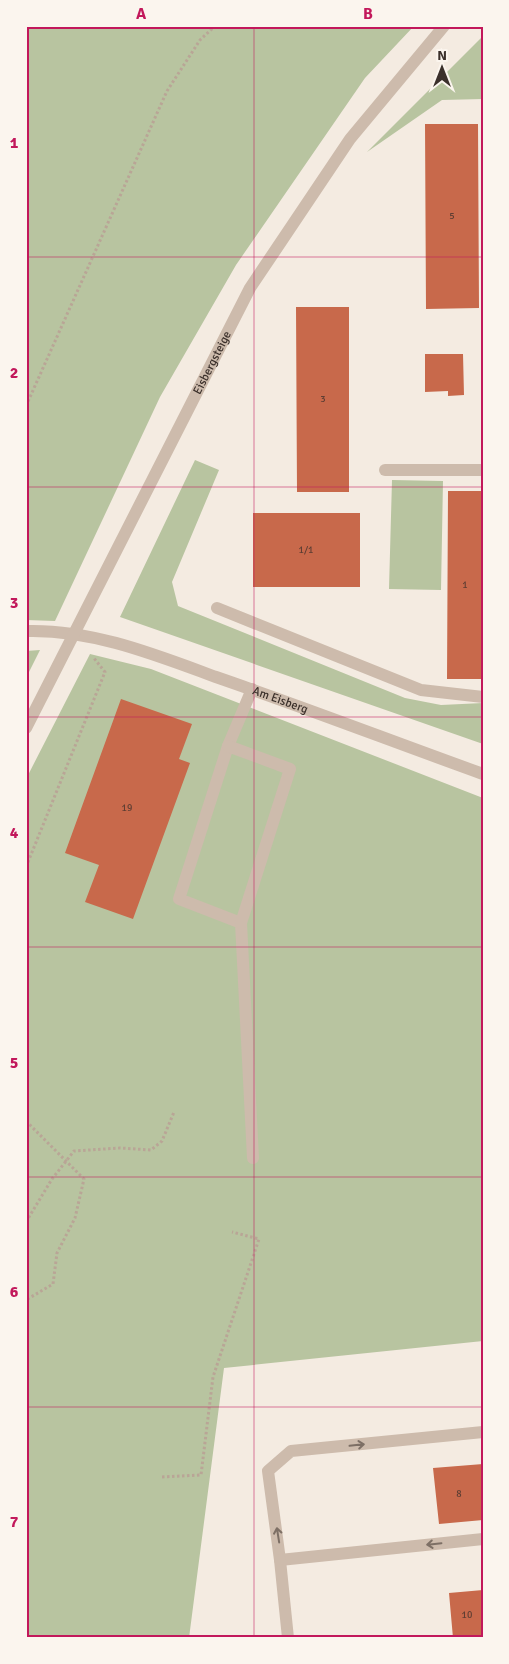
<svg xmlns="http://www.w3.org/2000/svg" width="509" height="1664" viewBox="0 0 509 1664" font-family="Signika,sans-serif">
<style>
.green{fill:#b8c4a0}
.building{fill:#c8694b}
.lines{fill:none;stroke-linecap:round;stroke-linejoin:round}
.path{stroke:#b9a596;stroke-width:3;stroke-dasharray:2.5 2.5;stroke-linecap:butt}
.minor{stroke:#cdbbac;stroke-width:12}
.oneway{stroke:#7d6f65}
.grid{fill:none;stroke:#c2185b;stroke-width:1;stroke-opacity:0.55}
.labels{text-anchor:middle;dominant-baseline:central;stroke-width:5;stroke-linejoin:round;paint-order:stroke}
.number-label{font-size:10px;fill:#5e3e33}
.street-label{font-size:12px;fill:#3b302b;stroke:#fbf5ee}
.neatline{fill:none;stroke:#c2185b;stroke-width:2}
.grid-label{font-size:16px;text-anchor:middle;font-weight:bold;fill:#c2185b}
</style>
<rect width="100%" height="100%" fill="#f4ebe1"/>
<!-- green -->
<path class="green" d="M26 26H414L365 78 236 265 160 397 55 621 26 620Z
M483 36V99L442 100 367 152Z
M195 460 219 470 172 582 178 606 405 698 441 705 483 703V744L120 617Z
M392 480 443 481 441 590 389 589Z
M40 650 26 678V651Z
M90 654 151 669 483 798V1341L224 1368 189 1638H26V779Z"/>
<!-- building -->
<path class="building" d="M425 124H478L479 308 426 309Z
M296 307H349V492H297Z
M425 354H463L464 395 448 396V391L425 392Z
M448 491H483V679H447Z
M253 513H360V587H253Z
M121 699 192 724 179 759 190 763 133 919 85 902 99 865 65 853Z
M483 1464V1520L439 1524 433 1468Z
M483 1590V1638H453L449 1593Z"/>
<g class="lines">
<!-- path -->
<path class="path" d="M26 406 167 91 200 40 215 26
M26 867 105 672 93 657
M26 1121 84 1179 75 1218 57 1253 53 1284 26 1300
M26 1222 52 1179 74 1151 120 1148 151 1150 162 1141 174 1112
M162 1477 201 1475 213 1377 259 1239 232 1232"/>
<!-- minor -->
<g class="minor">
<path d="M385 470H483"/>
<path d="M217 608 421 690 483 697"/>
<path id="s1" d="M26 631C92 629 156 655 216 677 306 708 394 742 483 774"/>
<path d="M252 689 228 746 179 899 241 923 253 1158"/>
<path id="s2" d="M26 728 250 288 350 139 444 26"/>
<path d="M228 746 290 769 241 923"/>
<path d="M483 1432 291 1451 268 1471 280 1560 483 1539"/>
<path d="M280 1560 288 1638"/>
</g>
</g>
<!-- one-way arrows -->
<defs><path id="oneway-shaft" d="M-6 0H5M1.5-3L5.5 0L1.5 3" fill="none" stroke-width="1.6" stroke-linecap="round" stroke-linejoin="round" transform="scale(1.25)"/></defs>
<g class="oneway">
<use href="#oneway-shaft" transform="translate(357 1445) rotate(-6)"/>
<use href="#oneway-shaft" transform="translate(278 1535) rotate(-99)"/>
<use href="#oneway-shaft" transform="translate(434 1544) rotate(174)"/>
</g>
<!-- grid -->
<path class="grid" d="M254 26V1638M26 257H483M26 487H483M26 717H483M26 947H483M26 1177H483M26 1407H483"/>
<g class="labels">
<!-- number labels -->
<g class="number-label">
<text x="452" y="216">5</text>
<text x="323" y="399">3</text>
<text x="306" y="550">1/1</text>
<text x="465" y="585">1</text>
<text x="127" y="808">19</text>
<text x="459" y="1494">8</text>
<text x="467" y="1615">10</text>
</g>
<!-- street labels -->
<g class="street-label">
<text stroke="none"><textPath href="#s2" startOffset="410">Eisbergsteige</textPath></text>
<text stroke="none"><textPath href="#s1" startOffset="265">Am Eisberg</textPath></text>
</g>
</g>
<!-- border -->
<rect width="509" height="1664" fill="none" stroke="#fbf5ee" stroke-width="55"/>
<!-- north arrow -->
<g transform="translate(442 68)" stroke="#fbf5ee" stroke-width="4" paint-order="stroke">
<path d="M0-4L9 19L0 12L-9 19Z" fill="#3b302b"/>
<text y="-8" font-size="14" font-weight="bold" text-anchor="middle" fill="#3b302b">N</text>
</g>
<rect x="28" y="28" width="454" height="1608" class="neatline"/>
<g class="grid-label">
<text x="141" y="19">A</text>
<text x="368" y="19">B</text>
<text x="14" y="148">1</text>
<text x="14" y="378">2</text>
<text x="14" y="608">3</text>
<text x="14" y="838">4</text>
<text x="14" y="1068">5</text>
<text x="14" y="1297">6</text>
<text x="14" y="1527">7</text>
</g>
</svg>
